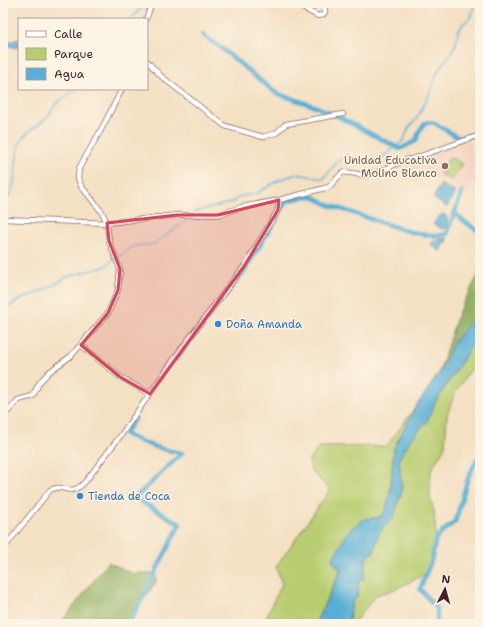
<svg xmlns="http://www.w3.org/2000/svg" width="483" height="627" viewBox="0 0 483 627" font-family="'Shantell Sans',sans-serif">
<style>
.built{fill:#f5d3c2}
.green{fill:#b8cd71;stroke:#81764e}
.forest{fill:#92b063;stroke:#6e6847}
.water{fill:#59afd5;stroke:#526780}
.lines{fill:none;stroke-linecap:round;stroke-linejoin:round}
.stream{stroke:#59afd5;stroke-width:1.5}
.canal{stroke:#59afd5;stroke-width:4.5}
.street-casing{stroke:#866360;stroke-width:6}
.street{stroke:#fff;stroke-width:4.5}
.marked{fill:#d1495b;fill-opacity:0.2;stroke:#d1495b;stroke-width:3;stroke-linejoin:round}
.education-dot{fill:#8d6e63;stroke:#fcf5e5;stroke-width:1.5}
.shop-dot{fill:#3f7fe0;stroke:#fcf5e5;stroke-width:1.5}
.labels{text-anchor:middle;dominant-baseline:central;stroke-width:3;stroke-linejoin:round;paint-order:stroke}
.education-label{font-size:11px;fill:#785e54;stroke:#fcf5e5;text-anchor:end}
.shop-label{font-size:11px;fill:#366cbe;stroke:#fcf5e5;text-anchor:start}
</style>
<rect width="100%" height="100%" fill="#fcf5e5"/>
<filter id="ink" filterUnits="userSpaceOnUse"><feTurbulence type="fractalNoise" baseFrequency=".025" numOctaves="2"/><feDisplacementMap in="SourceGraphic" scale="8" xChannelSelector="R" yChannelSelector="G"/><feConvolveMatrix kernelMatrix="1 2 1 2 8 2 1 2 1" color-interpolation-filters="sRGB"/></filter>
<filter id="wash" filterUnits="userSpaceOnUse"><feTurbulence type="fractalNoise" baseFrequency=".012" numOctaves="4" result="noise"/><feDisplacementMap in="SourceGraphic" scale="16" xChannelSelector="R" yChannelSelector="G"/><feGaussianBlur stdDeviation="0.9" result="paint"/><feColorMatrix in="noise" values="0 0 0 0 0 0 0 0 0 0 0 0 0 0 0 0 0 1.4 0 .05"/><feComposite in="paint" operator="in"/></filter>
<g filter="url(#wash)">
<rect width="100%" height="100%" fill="#f4e0c3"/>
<!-- built -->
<path class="built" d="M470 141 473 152 479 157 478 180 463 195 406 163Z"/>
<!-- green -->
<path class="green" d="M450 157 462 164 452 180 440 174Z
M480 333V360L474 365 455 393 447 415 445 447 431 470 430 496 434 511 436 539 431 562 427 573 396 589 376 595 353 624H348L352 603 358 595 359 581 364 579 366 560 374 551 379 533 393 518 402 491 399 459 409 442 428 420 435 403Z
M418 403 394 447 390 494 386 508 381 517 364 519 317 620 313 624H264L271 606 282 584 276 567 330 490 311 470 309 460 319 447 387 446Z"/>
<!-- forest -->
<path class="forest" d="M480 272V310L454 342 439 373 458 313Z
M108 562 132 573H156V582L127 624H60Z"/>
<!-- water -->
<path class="water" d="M19 39V48L8 46 9 42Z
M441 184 456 193 447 207 433 198Z
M443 214 446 216 448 219 446 228 442 229 433 224 438 217Z
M445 238H447V242L444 243 440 251 432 246 431 244 435 240Z
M480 310V333L435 403 428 420 409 442 399 459 402 491 393 518 379 533 374 551 366 560 364 579 359 581 358 595 352 603 348 624H313L317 620 341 571 332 560 349 530 364 519 381 517 386 508 390 494 394 447 418 403 439 373 454 342Z"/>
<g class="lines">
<!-- stream -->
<path class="stream" d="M130 19 147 3
M3 204C17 194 15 160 19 145 23 133 37 127 45 119 50 115 52 108 56 104 62 99 70 94 76 89
M194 212 210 208 233 202 239 197 257 193 281 179 298 174 323 179 337 162 347 155 364 162 374 161 387 154 404 140 408 129 417 118 430 93 437 73 456 44 458 31 462 25 471 17 475 3
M3 310 21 299 46 289 69 276 104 267 134 246 154 244 186 221"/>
<!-- canal -->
<path class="canal" d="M203 35 221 48 276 93 317 107 341 118 400 149 416 141 419 131 425 123C427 123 430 122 432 122 434 122 455 136 459 138L480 133
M455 213C462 221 471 226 480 232
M176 359 245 270 287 201 303 197 312 196 329 205 410 232 435 236 447 234 462 192
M480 360 477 366 480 370
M128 624 133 616 180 524 135 498 182 453C160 450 144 444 125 434L135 418
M437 624V609L420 589 431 562 436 539 443 531 455 522 468 478 480 453"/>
</g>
</g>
<g filter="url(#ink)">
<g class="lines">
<!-- street casing -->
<g class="street-casing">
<path id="street" d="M293 3 318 16 323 15 325 12 324 3
M146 19 152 3
M147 61 162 77 225 126 263 137 276 133 286 124 343 114
M3 219 107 223 177 215H218L242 207 279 200 329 187 343 172 365 175 376 173 403 161 415 158 480 135
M81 345 120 377 150 394
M3 417 18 400 33 396 39 383 49 372 71 356 108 313 118 290 120 269 109 241 107 223 102 212 81 186 78 178 79 168 101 130 122 89
M3 549 50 490C66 482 68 499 85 482L121 435 181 349 245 265 278 210 279 200"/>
</g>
<!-- street -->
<use href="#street" class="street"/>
</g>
</g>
<!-- marked area -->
<path class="marked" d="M279 200 278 210 245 265 150 394 120 377 81 345 108 313 118 290 120 269 109 241 107 223 177 215H218Z"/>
<!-- markers -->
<circle class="education-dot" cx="445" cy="166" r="4"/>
<g class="shop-dot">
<circle cx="218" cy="324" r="4"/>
<circle cx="80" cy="496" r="4"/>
</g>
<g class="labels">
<!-- education labels -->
<g class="education-label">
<text x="437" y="160">Unidad Educativa<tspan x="437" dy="13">Molino Blanco</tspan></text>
</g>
<!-- shop labels -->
<g class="shop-label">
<text x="226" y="324">Doña Amanda</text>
<text x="88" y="496">Tienda de Coca</text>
</g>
</g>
<!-- margin -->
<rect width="483" height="627" fill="none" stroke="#fcf5e5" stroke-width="16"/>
<!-- legend -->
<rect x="18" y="18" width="130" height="72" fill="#fcf5e5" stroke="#b59f9b"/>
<rect x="26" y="31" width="20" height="6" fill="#ffffff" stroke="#b59f9b"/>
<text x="54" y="38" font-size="12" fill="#4a1f2b">Calle</text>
<rect x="26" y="48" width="20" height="12" fill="#b8cd71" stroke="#b59f9b"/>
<text x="54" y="58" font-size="12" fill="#4a1f2b">Parque</text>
<rect x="26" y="68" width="20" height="12" fill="#59afd5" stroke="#b59f9b"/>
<text x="54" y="78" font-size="12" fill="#4a1f2b">Agua</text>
<!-- north arrow -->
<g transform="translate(445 589) rotate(6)" stroke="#fcf5e5" stroke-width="3" paint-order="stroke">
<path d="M0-3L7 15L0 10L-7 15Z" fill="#4a1f2b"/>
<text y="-6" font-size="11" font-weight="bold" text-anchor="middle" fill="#4a1f2b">N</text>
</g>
</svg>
